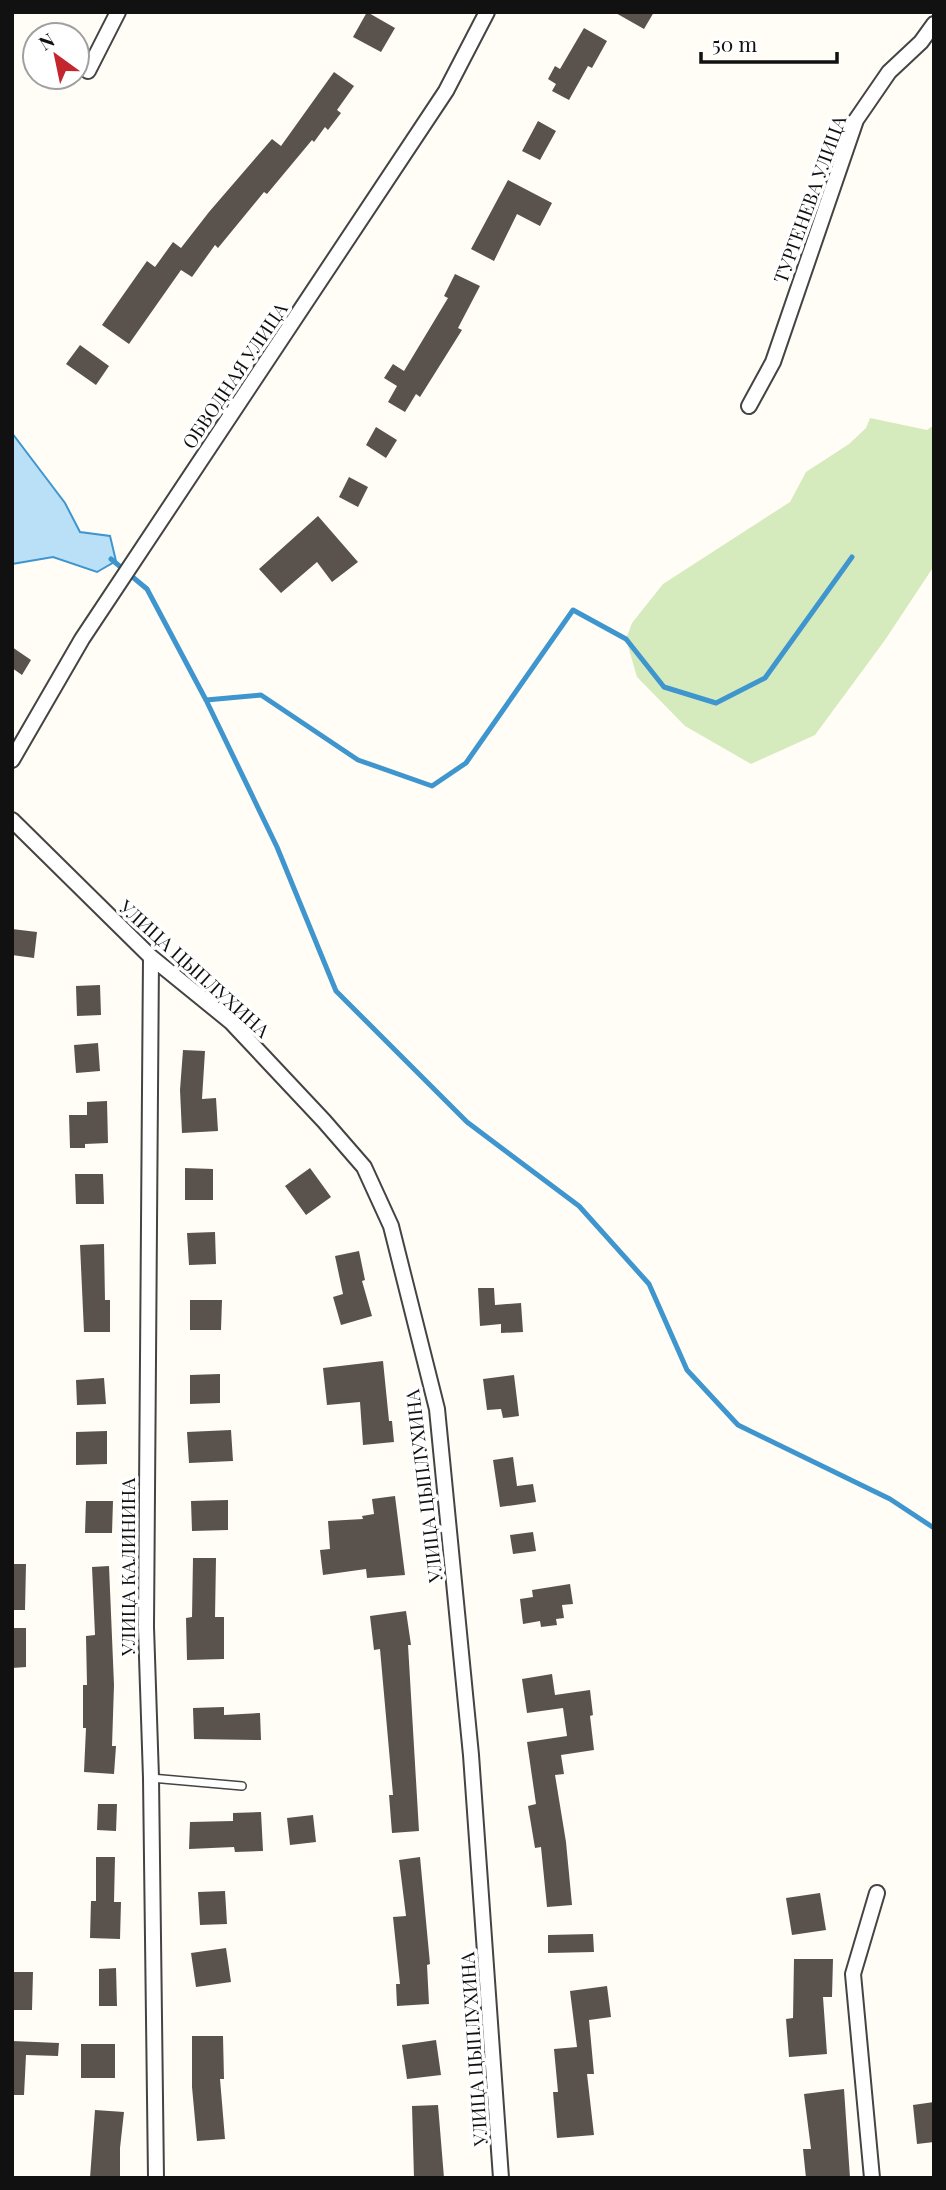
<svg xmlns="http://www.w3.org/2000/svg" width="946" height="2190" viewBox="0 0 946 2190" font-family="'Playfair Display',serif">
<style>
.green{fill:#d5ebbd}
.water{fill:#b9e0f7;stroke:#3f96cf;stroke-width:2}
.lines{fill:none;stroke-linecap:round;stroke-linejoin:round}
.stream{stroke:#3f96cf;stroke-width:5}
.building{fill:#5a524d}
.lane-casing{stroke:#444;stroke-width:10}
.street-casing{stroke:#444;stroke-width:18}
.lane{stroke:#fff;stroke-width:7}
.street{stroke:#fff;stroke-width:14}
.labels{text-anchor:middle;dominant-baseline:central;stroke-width:7;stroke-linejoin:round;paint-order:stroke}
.street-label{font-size:19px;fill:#111;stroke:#fff}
</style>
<rect width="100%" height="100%" fill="#fffdf5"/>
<!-- green -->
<path class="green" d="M870 418 927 430 934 425V566L885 640 815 735 751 764 685 726 637 677 626 639 632 623 663 584 790 502 806 472 849 444 866 428Z"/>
<!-- water -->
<path class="water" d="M12 433 65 503 80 532 110 536 116 561 97 572 53 557 12 564Z"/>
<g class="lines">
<!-- stream -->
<path class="stream" d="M111 559 147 589 206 700 277 847 336 991 467 1122 579 1206 649 1284 687 1370 738 1425 890 1499 934 1528
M206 700 261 695 358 760 432 786 466 763 573 610 626 639 664 687 716 703 765 678 852 557"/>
</g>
<!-- building -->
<path class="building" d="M367 12 395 28 381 52 353 37Z
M614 12H654L644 29Z
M584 28 607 41 592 68 588 66 569 100 552 91 556 84 548 79 555 66 560 69Z
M334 72 354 86 337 110 341 113 328 130 325 127 314 142 312 140 267 194 264 192 218 248 215 245 192 277 181 270 129 344 102 325 147 261 155 267 173 242 181 248 209 212 272 139 281 146Z
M538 121 556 131 540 160 522 151Z
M508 180 552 203 540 226 517 214 494 261 471 249Z
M455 274 480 286 458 328 462 330 420 397 416 394 405 412 388 402 397 386 384 378 393 364 404 371 448 298 444 296Z
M80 345 109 366 96 385 66 364Z
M376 427 397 440 386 458 366 445Z
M349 477 368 487 358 507 339 497Z
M318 516 358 562 332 582 317 562 281 593 259 569Z
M12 647 31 660 22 675 12 668Z
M12 929 37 932 34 958 12 955Z
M100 985 101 1015 77 1016 76 986Z
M98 1043 100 1071 76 1073 74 1045Z
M183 1050 205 1051 202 1099 216 1098 218 1131 182 1133 180 1090Z
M107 1101 108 1143 85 1144V1148H70L69 1115H87V1102Z
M185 1168 213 1169V1200H185Z
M310 1168 331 1197 306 1215 285 1186Z
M75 1174H103L104 1204H76Z
M215 1232 216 1264 189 1265 187 1233Z
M104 1244 105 1300H110V1332H84L80 1245Z
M359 1251 365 1280 362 1281 372 1316 341 1325 333 1297 343 1294 335 1256Z
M478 1288H494L495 1305 521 1303 523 1332 501 1333V1324L480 1326Z
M190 1300H222L221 1330H190Z
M383 1361 389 1421H392L394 1442 363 1445 360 1402 327 1405 323 1368Z
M220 1374V1403L190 1404V1375Z
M514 1375 519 1416 503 1418 501 1409 487 1410 483 1379Z
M104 1378 106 1404 77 1405 76 1380Z
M231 1430 233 1461 189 1463 187 1432Z
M107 1431V1464L76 1465V1432Z
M513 1457 517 1486 533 1484 536 1502 500 1507 493 1460Z
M395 1496 405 1575 367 1578 366 1569 323 1575 320 1550 330 1549 328 1521 363 1519 362 1516 374 1514 372 1499Z
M228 1500V1530L192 1531 191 1501Z
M86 1501H113L112 1533H85Z
M533 1532 536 1551 513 1554 510 1535Z
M193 1558H216L215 1617H224V1659L187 1660 186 1618 192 1617Z
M12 1564H26L25 1610H12Z
M109 1566 114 1685 112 1746H116L114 1774 84 1772 86 1728H83V1685H87L86 1636 95 1635 92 1567Z
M570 1584 573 1604 562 1605 564 1618 556 1619 557 1625 541 1627 540 1621 523 1624 520 1599 533 1597 532 1590Z
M406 1611 411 1645H408L419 1831 392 1833 389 1795H393L380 1649 374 1650 370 1616Z
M12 1628H26V1667L12 1668Z
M552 1674 555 1695 590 1690 593 1715 590 1716 594 1750 561 1755 564 1774 555 1775 566 1842 572 1905 547 1907 541 1847 535 1848 528 1806 536 1804 527 1742 567 1736 563 1708 527 1713 522 1679Z
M224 1707V1715L260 1713 261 1740 194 1739 193 1708Z
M98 1804H117L116 1831 97 1830Z
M261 1812 263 1851 235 1852 234 1847 189 1849 190 1822 233 1821V1813Z
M313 1815 316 1842 290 1845 287 1818Z
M96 1857H115L114 1902H121L120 1939 90 1938 91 1901H96Z
M420 1857 430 1964 427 1965 429 2004 397 2006 396 1984H400L393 1917 406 1916 399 1860Z
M225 1891 227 1924 200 1925 198 1892Z
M820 1893 826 1930 792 1935 786 1898Z
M593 1934 594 1952 548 1953V1935Z
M226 1948 231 1982 196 1987 191 1953Z
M794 1959H833L832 1997H823L827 2054 789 2057 786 2019 793 2018Z
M116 1968 117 2006H99V1969Z
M12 1972H33L32 2010H12Z
M607 1986 611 2017 589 2020 594 2074H587L594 2135 557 2138 553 2092H558L554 2049 577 2047 570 1991Z
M192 2036H223L224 2079H220L225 2139 197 2141 192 2087Z
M436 2040 441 2075 407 2079 402 2045Z
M12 2041 59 2043 58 2056 26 2055 24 2095H12Z
M81 2044H115V2078H81Z
M844 2089 850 2178H806L803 2149H811L804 2094Z
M934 2102V2142L917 2144 913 2105Z
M438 2105 444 2178H414L412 2106Z
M95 2110 124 2112 120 2148V2178H90Z"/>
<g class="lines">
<!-- lane casing -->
<g class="lane-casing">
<path id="lane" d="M151 1778 242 1786"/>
</g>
<!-- street casing -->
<g class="street-casing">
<path id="street" d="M88 71 118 12
M749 406 773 362 856 120 889 72 921 42 934 24
M12 760 82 639 446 91 487 12
M12 820 151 957 231 1022 324 1121 364 1167 391 1226 437 1409 471 1755 501 2178
M151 957 146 1627 151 1778 156 2178
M872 2178 853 1974 877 1893"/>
</g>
<!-- lane -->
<use href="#lane" class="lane"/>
<!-- street -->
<use href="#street" class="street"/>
</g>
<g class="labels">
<!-- street labels -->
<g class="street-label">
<text transform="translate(809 199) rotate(-70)">ТУРГЕНЕВА УЛИЦА</text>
<text transform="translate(234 375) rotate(-56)">ОБВОДНАЯ УЛИЦА</text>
<text transform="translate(195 968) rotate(42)">УЛИЦА ЦЫПЛУХИНА</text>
<text transform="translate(423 1486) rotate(-97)">УЛИЦА ЦЫПЛУХИНА</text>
<text transform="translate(127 1567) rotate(-90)">УЛИЦА КАЛИНИНА</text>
<text transform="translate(473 2049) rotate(-94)">УЛИЦА ЦЫПЛУХИНА</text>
</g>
</g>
<!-- border -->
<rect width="946" height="2190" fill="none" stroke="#111111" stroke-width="28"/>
<!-- north arrow -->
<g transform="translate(56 56) rotate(327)"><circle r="33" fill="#ffffff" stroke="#a0a0a0" stroke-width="2"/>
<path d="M0-5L12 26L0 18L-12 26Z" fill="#c4262e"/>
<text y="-10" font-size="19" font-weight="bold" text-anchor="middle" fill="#111111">N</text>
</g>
<!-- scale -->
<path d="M701 52v10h136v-10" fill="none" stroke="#111111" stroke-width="3.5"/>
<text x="712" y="52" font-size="21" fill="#111111" stroke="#ffffff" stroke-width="5" paint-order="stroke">50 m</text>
</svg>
